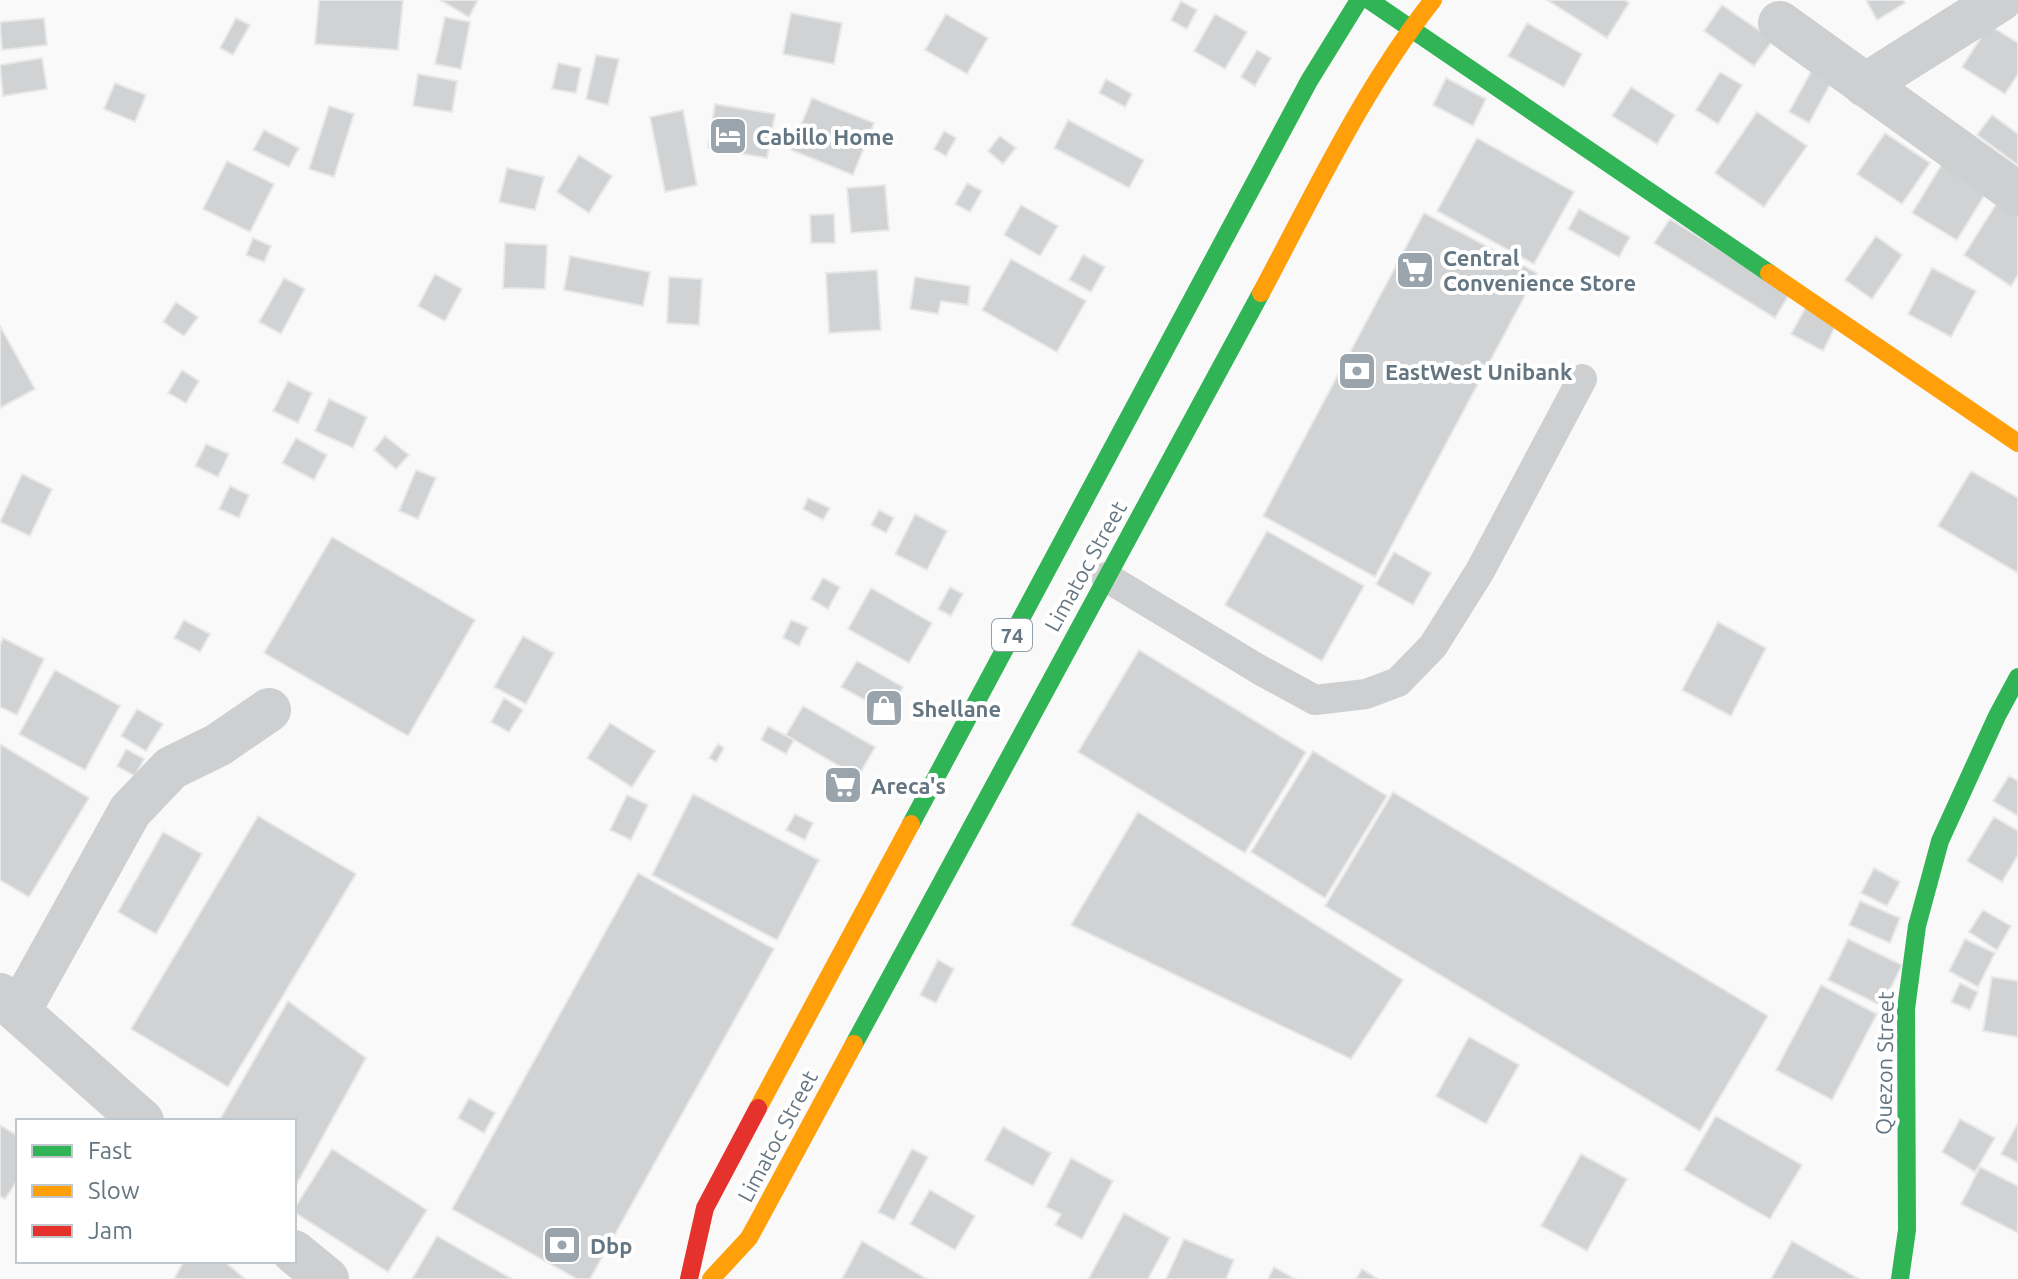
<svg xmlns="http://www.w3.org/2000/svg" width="2018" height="1279" viewBox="0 0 2018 1279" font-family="Ubuntu,sans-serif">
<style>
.building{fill:#d0d2d3;stroke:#e8e8e8;stroke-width:2}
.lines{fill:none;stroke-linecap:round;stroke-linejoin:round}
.lane{stroke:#cecfd0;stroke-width:30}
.street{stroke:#cecfd0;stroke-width:44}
.fast{stroke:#30b455;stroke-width:18}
.slow{stroke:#ff9f0a;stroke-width:18}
.jam{stroke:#e5322d;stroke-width:18}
.labels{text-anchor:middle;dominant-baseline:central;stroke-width:8;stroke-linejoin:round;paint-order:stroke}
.shield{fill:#fff;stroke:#939fa8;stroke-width:2}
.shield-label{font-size:20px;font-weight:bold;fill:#657683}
.poi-label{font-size:22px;font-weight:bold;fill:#657683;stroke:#fff;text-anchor:start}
.street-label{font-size:22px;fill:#657683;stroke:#fff}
</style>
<rect width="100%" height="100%" fill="#f9f9f9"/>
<!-- building -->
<path class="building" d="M319 0H403L398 50 315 44Z
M440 0H478L469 17Z
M1547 0H1625L1629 3 1607 38Z
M1866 0H1903L1905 3 1877 20Z
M1181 1 1197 10 1187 29 1171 20Z
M1722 5 1773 40 1754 66 1704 31Z
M791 13 842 23 834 64 783 54Z
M946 14 988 38 967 74 925 50Z
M1215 14 1247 32 1225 69 1194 51Z
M445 17 470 22 461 69 435 64Z
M44 18 47 45 2 50 0 22Z
M236 18 250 25 233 55 220 48Z
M1527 23 1582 54 1564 87 1508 56Z
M1989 25 2018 43V74L2005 94 1962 67Z
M1257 50 1271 58 1255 86 1241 77Z
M596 55 619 59 608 105 586 99Z
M42 58 47 89 3 96 0 65Z
M558 63 581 68 576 93 552 89Z
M1812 70 1832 81 1809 123 1789 112Z
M1720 72 1742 85 1718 124 1696 110Z
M418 74 457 81 452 112 413 106Z
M1446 78 1486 99 1473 126 1433 105Z
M1106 79 1132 94 1125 107 1099 93Z
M115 83 146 95 135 122 104 109Z
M1631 87 1675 115 1657 144 1612 116Z
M812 98 874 123 853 175 791 150Z
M715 104 775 114 767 158 708 148Z
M329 106 354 114 334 177 309 169Z
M683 110 697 185 665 192 650 117Z
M1757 112 1807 146 1764 207 1715 173Z
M1992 115 2018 134V165L1977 135Z
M1068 120 1144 160 1129 188 1054 148Z
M264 130 299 148 289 167 253 150Z
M944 131 956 138 946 156 934 149Z
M1885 133 1930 163 1902 204 1857 174Z
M1000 136 1016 148 1003 164 988 151Z
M1477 138 1574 192 1534 264 1437 211Z
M579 155 612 176 589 213 557 192Z
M227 161 274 184 250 232 203 209Z
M1942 164 1987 191 1957 240 1912 213Z
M507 168 544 177 535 210 499 202Z
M967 183 982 191 970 212 955 204Z
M885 185 889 230 851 233 847 188Z
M2000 198 2018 209V275L2011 286 1964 255Z
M1021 205 1058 226 1040 256 1004 235Z
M1579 209 1630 237 1619 257 1568 229Z
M1424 213 1537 273 1375 577 1263 516Z
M834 214 835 243H811L810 215Z
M1670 219 1790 293 1775 318 1654 243Z
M1876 236 1902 255 1872 299 1845 280Z
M253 238 271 246 264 262 246 255Z
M505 243 547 245 545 289 503 288Z
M1083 255 1105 267 1091 292 1069 280Z
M570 256 650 272 643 306 564 290Z
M1011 259 1086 301 1057 352 982 310Z
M1932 268 1976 291 1951 337 1908 314Z
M877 270 881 330 829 333 826 273Z
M435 274 462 289 445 321 418 306Z
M669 277 702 279 699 325 667 323Z
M915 277 970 286 968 305 941 301 938 314 910 309Z
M284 278 305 289 281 334 259 322Z
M176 302 198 317 184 336 163 322Z
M1807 305 1838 321 1823 351 1791 334Z
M0 326 35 389 0 408Z
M182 370 199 381 186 403 168 393Z
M288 381 312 393 298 423 273 411Z
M329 399 367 417 353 448 315 431Z
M385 436 409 455 396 469 374 450Z
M296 438 327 455 314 480 282 463Z
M206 444 229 454 218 477 195 466Z
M416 470 436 478 418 519 399 511Z
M1971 471 2018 498V573L1938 526Z
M22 474 52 489 30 536 0 522Z
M230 486 249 495 239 518 219 509Z
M808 498 830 508 823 520 803 509Z
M879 510 894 518 886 533 871 525Z
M915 514 947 531 927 570 895 554Z
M1267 531 1364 586 1322 661 1225 605Z
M332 537 475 620 408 736 264 653Z
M1394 552 1431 573 1413 605 1376 584Z
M823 578 840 587 828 609 811 599Z
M950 587 963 594 951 616 938 609Z
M871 588 932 623 909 663 848 629Z
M184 620 210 634 200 652 174 638Z
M791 620 808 627 799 646 783 638Z
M1718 622 1766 648 1731 716 1682 690Z
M523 636 554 653 526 704 494 687Z
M3 638 44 659 17 715 0 707V645Z
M1139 650 1306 752 1245 853 1078 752Z
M857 661 903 687 888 713 841 687Z
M55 670 120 706 85 770 19 734Z
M504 698 523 710 509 732 491 722Z
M803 706 875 747 858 777 786 735Z
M137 709 163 724 146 751 121 736Z
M610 723 655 751 632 787 587 758Z
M768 726 794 740 786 754 761 740Z
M0 744 89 798 29 897 0 880Z
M718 744 724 748 716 762 709 758Z
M126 749 144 759 135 776 117 766Z
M1313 751 1387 796 1325 898 1251 852Z
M2009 776 2018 781V816L1993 801Z
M1393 792 1768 1016 1700 1131 1325 906Z
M693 794 819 860 777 940 652 875Z
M627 795 648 805 631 840 610 830Z
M1138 812 1403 980 1351 1059 1071 925Z
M795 814 813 823 805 840 786 830Z
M258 816 356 874 228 1087 131 1029Z
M1994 817 2018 831V855L2002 882 1967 861Z
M163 832 202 854 156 934 118 912Z
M1874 868 1900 882 1887 906 1861 893Z
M638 873 774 949 590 1279H577L452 1209Z
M1860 901 1900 918 1890 943 1849 925Z
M1983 910 2011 926 1997 950 1969 932Z
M1848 939 1902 965 1882 1006 1828 980Z
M1965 939 1995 953 1978 987 1949 971Z
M938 960 954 969 936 1003 920 995Z
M1992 977 2018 981V1037L1983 1031Z
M1960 983 1978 992 1970 1010 1951 1002Z
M1821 985 1877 1014 1832 1100 1776 1070Z
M288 1001 366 1058 294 1189V1121H219Z
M1469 1037 1519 1065 1486 1124 1436 1096Z
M469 1098 495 1113 484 1133 458 1118Z
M1716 1116 1802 1165 1770 1219 1684 1170Z
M1960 1119 1995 1138 1975 1172 1942 1152Z
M2018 1123V1163L2001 1154Z
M0 1125 18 1136V1179L5 1199 0 1196Z
M1003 1127 1051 1153 1033 1186 985 1160Z
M332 1149 427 1210 388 1272 294 1212V1209Z
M912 1149 928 1157 894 1220 878 1212Z
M1581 1154 1627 1179 1587 1251 1541 1226Z
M1071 1158 1113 1181 1082 1239 1055 1225 1061 1214 1046 1207Z
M1980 1167 2018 1186V1233L1961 1204Z
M930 1190 975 1216 955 1250 910 1224Z
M1124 1213 1170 1238 1148 1279H1091L1089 1278Z
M437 1236 512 1279H412Z
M1184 1239 1234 1260 1226 1279H1166Z
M862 1241 927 1279H842Z
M1792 1241 1859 1279H1771Z
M184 1261H224L245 1279H174Z
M1274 1267 1295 1279H1268Z
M1362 1269 1378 1279H1356Z"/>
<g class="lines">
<!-- lane -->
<path class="lane" d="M1106 577 1260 670 1315 700 1366 694 1398 682 1433 646 1480 571 1582 379"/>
<!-- street -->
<path class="street" d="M1780 23 2018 194
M1865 85 2000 0
M0 995 142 1121
M19 1011 130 811 171 768 218 745 269 710
M294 1252 327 1279"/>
<!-- fast -->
<path class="fast" d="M1369 0 1769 273
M911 824 1309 81 1359 0
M854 1044 1261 293
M1900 1279 1907 1230 1906 1009 1917 926 1940 841 1997 716 2018 677"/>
<!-- slow -->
<path class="slow" d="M1769 273 2018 443
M1261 293C1314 194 1363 89 1433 0
M758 1108 911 824
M711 1279 749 1238 854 1044"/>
<!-- jam -->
<path class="jam" d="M689 1279 705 1208 758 1108"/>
</g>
<!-- icons -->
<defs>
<g id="hotel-square" transform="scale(2)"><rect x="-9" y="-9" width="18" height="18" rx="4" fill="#99a4ac" stroke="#fff"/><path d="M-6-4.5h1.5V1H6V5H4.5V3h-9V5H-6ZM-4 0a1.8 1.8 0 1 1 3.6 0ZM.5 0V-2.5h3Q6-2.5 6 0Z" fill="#fff"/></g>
<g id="supermarket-square" transform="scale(2)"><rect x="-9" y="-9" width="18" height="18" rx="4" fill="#99a4ac" stroke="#fff"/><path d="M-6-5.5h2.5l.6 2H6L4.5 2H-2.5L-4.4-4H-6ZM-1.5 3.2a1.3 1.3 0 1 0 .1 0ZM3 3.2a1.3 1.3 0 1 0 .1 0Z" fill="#fff"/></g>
<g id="bank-square" transform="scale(2)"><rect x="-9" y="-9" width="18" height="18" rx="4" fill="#99a4ac" stroke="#fff"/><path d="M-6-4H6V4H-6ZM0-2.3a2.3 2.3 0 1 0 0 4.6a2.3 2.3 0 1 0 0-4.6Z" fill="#fff"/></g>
<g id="shop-square" transform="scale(2)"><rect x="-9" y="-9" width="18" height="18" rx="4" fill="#99a4ac" stroke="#fff"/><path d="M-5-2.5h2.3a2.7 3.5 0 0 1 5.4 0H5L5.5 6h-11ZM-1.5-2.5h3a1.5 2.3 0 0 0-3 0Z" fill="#fff"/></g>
</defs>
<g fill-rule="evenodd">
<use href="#hotel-square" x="728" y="136"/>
<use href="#supermarket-square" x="1415" y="270"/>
<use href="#bank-square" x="1357" y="371"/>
<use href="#shop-square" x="884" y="708"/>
<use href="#supermarket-square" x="843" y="785"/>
<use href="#bank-square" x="562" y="1245"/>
</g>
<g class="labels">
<!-- shield labels -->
<rect class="shield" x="992" y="619" width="40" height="32" rx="6"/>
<g class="shield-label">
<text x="1012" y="635">74</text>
</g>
<!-- poi labels -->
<g class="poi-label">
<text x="756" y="136">Cabillo Home</text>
<text x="1443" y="257">Central<tspan x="1443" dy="25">Convenience Store</tspan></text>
<text x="1385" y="371">EastWest Unibank</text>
<text x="912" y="708">Shellane</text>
<text x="871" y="785">Areca's</text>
<text x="590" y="1245">Dbp</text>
</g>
<!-- street labels -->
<g class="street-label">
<text transform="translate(1085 566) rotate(-61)">Limatoc Street</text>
<text transform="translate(1884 1063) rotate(-89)">Quezon Street</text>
<text transform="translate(777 1136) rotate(-62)">Limatoc Street</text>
</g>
</g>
<!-- legend -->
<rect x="16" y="1119" width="280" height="144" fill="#ffffff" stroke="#c1c8cd" stroke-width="2"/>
<rect x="32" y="1145" width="40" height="12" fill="#30b455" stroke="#c1c8cd" stroke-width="2"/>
<text x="88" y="1159" font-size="24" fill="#657683">Fast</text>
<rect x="32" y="1185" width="40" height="12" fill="#ff9f0a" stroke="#c1c8cd" stroke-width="2"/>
<text x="88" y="1199" font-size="24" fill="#657683">Slow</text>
<rect x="32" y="1225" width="40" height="12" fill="#e5322d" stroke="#c1c8cd" stroke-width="2"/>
<text x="88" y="1239" font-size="24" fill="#657683">Jam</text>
</svg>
